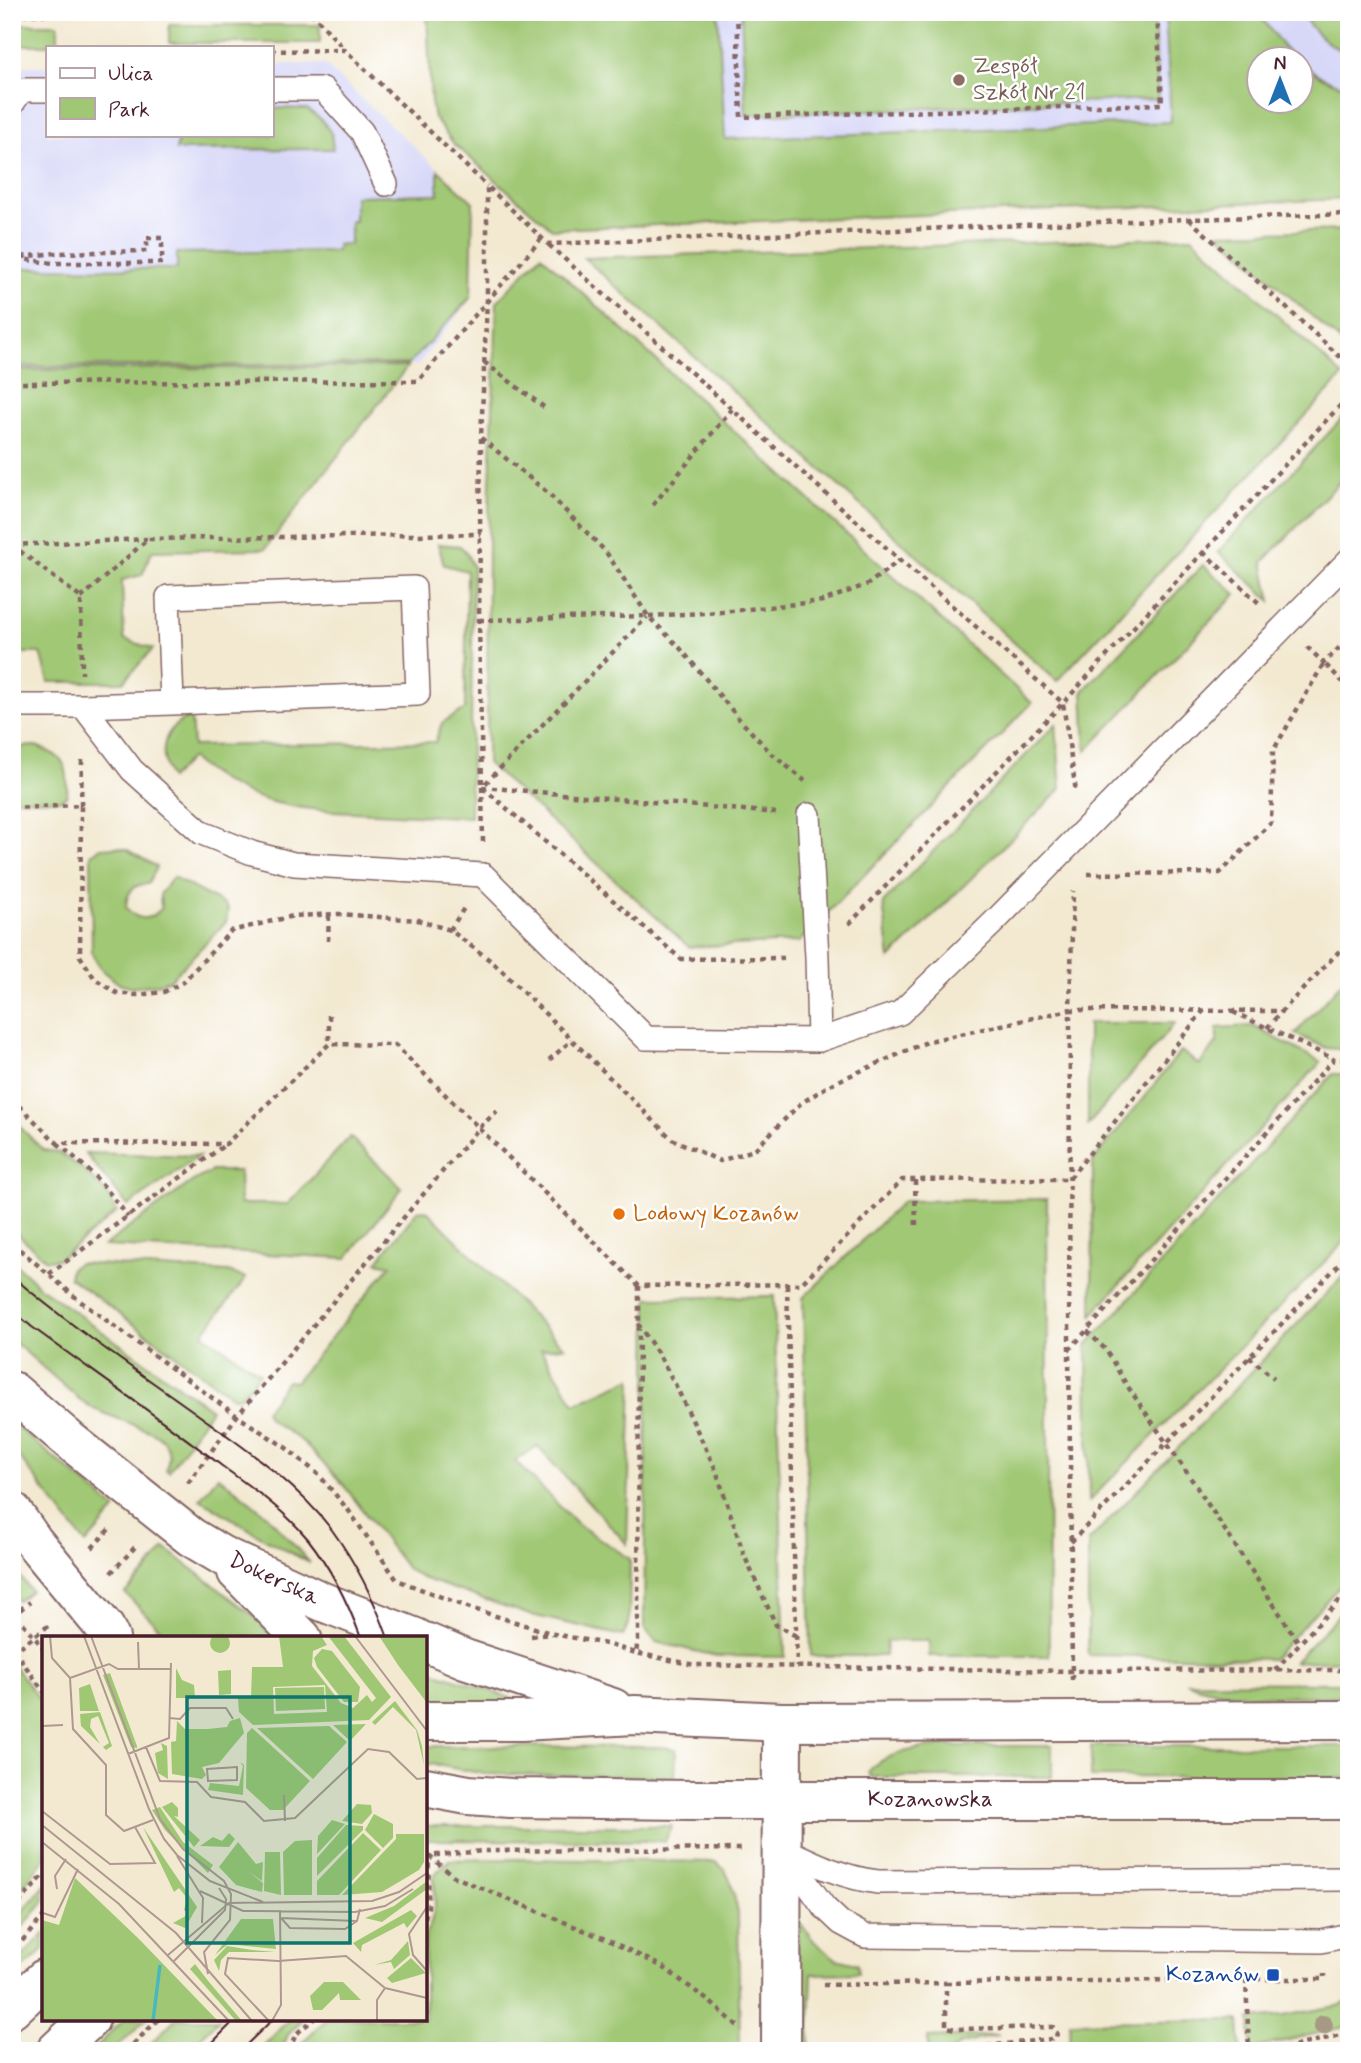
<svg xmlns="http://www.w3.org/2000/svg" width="1361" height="2063" viewBox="0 0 1361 2063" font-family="Mynerve,sans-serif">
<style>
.built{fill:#d7d7f8;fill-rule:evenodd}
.green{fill:#a0c874;stroke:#757450;stroke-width:2}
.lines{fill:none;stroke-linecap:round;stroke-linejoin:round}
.lane-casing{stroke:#856665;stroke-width:26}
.street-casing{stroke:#856665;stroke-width:42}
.path{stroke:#856665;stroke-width:4.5;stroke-dasharray:5 5;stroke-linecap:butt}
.lane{stroke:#fff;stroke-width:23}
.street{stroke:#fff;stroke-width:38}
.tram{stroke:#4a1f2b;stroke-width:2}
.tree{fill:#a79a84}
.education-dot{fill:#8d6e63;stroke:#fff;stroke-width:2.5}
.food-dot{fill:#e8710a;stroke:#fff;stroke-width:2.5}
.transit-dot{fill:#1a4fb4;stroke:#fff;stroke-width:2.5}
.labels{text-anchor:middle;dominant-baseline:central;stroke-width:5;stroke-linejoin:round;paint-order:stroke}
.education-label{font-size:23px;fill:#785e54;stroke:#fff;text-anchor:start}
.food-label{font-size:23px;fill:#c56008;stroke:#fff;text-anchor:start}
.street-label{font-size:23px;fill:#4a1f2b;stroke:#fff}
.transit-label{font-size:23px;fill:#164399;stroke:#fff;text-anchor:end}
.inset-river{fill:none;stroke:#48b7bf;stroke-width:3.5}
.inset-road{fill:none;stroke:#af988f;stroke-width:2}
.view{fill:#0f766e;fill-opacity:0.15;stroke:#0f766e;stroke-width:3.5}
.inset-edge{fill:none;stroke:#4a1f2b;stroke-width:3.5}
</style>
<rect width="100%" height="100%" fill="#fff"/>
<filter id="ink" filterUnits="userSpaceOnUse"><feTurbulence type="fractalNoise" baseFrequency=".0143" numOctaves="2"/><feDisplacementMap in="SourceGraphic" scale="14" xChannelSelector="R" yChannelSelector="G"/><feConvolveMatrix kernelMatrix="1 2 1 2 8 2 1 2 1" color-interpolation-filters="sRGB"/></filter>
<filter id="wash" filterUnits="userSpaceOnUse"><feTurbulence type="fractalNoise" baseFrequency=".00686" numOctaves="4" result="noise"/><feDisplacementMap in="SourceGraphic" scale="28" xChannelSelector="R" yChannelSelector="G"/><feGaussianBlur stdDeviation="1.57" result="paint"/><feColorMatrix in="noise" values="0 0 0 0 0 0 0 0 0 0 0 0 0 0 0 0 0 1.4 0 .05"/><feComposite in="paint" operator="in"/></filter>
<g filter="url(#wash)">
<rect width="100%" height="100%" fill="#f3e9d1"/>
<!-- built -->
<path class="built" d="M604 12H1349V116L707 140ZM1260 60H1302V102H1260Z
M271 64H324L473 201 472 297 418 365 12 369V66H47V135H271Z"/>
<!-- green -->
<path class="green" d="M427 12H718L725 139 1171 122 1165 12H1257L1285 49 1297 59 1260 60V102H1302V63C1315 75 1331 83 1349 87V199L552 229 454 144 434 118 431 102Z
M741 12H1154L1158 99 746 115Z
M1300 12H1349V53C1327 47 1312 30 1300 12Z
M12 24H58V45H12Z
M169 25H320V43H169Z
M271 108 307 109 322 120 331 133 333 149 176 150 179 135H271Z
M438 170 473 202 471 297 409 364 12 367V268L177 269V253L337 251V245L350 244V221H355V196L438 194Z
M1349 230V349L1218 233Z
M1192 237 1343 376 1057 681 584 258Z
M541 255 1032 703 799 942 689 947 487 763 488 539 497 302Z
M408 366 265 549 152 551 142 575 122 580 124 639 153 649 123 682H49L41 653H12V370Z
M1349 411V472L1263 562 1271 601 1218 552Z
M438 544 460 546 466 552 473 567 470 817C440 816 409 815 378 813 308 811 247 808 191 758L170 779C158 751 162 728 191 716L193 746 435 742 442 723 465 709 467 571 444 565Z
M1203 565 1236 594 1086 751 1083 691Z
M1056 724 1061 789 890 959 883 903Z
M36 746C65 757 69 764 67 795L61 800 12 799V747Z
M116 847 126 849 157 867 148 884C132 884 127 892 126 907 137 922 149 921 161 909L160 894 173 877 225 905 228 910 226 922 171 979 157 984 134 987 118 983 101 969 92 954 91 854 101 848Z
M1349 974V1050L1326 1048 1295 1034Z
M1088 1023H1175L1088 1125Z
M1253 1026 1321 1062 1092 1315 1093 1161 1181 1051 1199 1065 1217 1043V1028Z
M1333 1074H1349V1237L1089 1501 1087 1345Z
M12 1119 43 1150 58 1152 84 1170 108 1195 117 1212 59 1259 46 1260 12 1229Z
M350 1137 402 1188 347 1258 104 1246 193 1181 212 1171H239L240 1204H288Z
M85 1153 199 1156 128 1206Z
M1047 1199 1049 1656H929V1641H886L885 1656H811L803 1298 903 1201Z
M426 1210 564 1347 541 1349 575 1404 632 1378 627 1544 537 1446 515 1461 576 1523 630 1559 629 1624 623 1636 527 1614 422 1578 408 1570 342 1483 303 1442 269 1419 265 1411 287 1381 295 1382 391 1265 377 1262 417 1211Z
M12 1261 41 1288 211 1409 169 1471 166 1469C172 1453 168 1442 154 1433L94 1409 79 1399 12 1340Z
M79 1263 228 1272 246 1278 203 1334 260 1373 241 1396 233 1397 69 1277 71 1268Z
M1349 1270V1576L1272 1659 1088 1655V1542Z
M774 1296 785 1657 716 1656 656 1642 644 1628 648 1298Z
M12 1423 116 1509 86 1544 12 1448Z
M218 1476 268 1516 310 1563 265 1539 200 1499Z
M165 1548 254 1616 273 1638H169L125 1593 146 1572Z
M12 1566 31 1591 18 1601 12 1593Z
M1349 1604V1660L1294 1662Z
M12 1663 44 1706V1860L12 1900Z
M425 1669 517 1700 523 1703 425 1707Z
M1186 1682 1349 1683V1696C1300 1696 1231 1701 1186 1682Z
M425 1746 662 1747 676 1749 675 1777 485 1774 425 1763Z
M940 1746H1052V1777H871L868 1772C886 1752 914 1749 940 1746Z
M1091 1746H1349V1778L1091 1777Z
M425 1826H672L665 1841 425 1840Z
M514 1859 716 1862 724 1869 731 1882 738 1913 740 2051H298L302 2042 327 2019H425V1935L431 1923 435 1905 434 1875 449 1860Z
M44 1886V1902L12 1939V1924Z
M798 1920 814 1941 836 1959 857 1964 858 1973 812 1974 809 2051H797Z
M44 1934V1949L17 1974 15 1964Z
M1349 2000V2026L1251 2049 1250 2019 1283 2016 1342 2005Z
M125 2019H146L113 2051H92Z
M175 2019H219L187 2051H143Z
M289 2019H303L289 2033 281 2051H259Z
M1239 2020 1241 2051H1025L1069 2045 1070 2022Z
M999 2035 961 2044 952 2051H928V2038Z"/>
</g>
<g filter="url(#ink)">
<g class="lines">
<!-- lane casing -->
<g class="lane-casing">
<path id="lane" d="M271 89H323L362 132 386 184
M12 104 22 90H47
M414 588 418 694 172 703 168 597Z
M12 706H83L132 770 202 833 252 853 294 864 483 875 646 1038 819 1040 900 1013 995 921 1349 560
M83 706 172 703
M809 815 817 957 819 1040
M784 1849C815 1864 844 1878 878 1882L1349 1879
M783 1850 824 1907 841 1923 865 1936 1321 1941 1349 1935"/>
</g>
<!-- street casing -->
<g class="street-casing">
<g id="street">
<path id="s1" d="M12 1391 69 1440 191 1537 221 1555 323 1602 416 1638"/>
<path d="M12 1511 33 1541 105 1628 110 1638"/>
<path d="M237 1572 302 1638"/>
<path d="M425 1642 465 1659 613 1708"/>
<path d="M425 1721H521L635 1715 782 1722 1349 1720"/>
<path id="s2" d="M425 1787 468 1795 511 1798 693 1800H1349"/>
<path d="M12 2009 44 1979"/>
<path d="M56 2051 90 2019"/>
<path d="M781 2051 782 1722"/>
</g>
</g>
<!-- path -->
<path class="path" d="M311 12 344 49
M737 12 741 117 1162 104 1157 12
M12 15 267 12
M271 51 345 50 487 186
M1189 219 1349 365
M147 238H162V263H53L12 258 56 253 147 251Z
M549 245 900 560 1063 703 1076 792
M484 362 545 408
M12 383 418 381 542 238
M481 438 548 493 606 552 648 616 680 648 740 720 772 754 805 781
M653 505 732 409
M12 545 81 598 82 674
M13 545 147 539
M1203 552 1259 603
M81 598 148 539 481 534
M479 620 648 616 722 612 823 601 868 584 900 560
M1307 647 1324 663 1349 638
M482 787 777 813
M81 805 82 760
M12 808 81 805 80 956 95 979 117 993 136 995 164 992 183 982 231 931 293 916 339 914 418 920 450 930 495 964 672 1139 720 1161 754 1150 800 1104 831 1084 929 1041 1070 1010 1073 891
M483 842 482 787 647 617
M1088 874 1220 873 1271 823 1273 751 1324 663 1343 682
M849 924 1063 703 1349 396
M450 930 464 908
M328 941 329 914
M784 958 681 959 482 787 479 620 481 438 487 299V186L548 244 1098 222 1349 214
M1204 1010 1069 1179 902 1180 801 1284 639 1286 638 1640 636 1653 695 1665 1071 1671 1349 1670
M1233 1012 1334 1059
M329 1015V1044
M1267 1028 1281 1012
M549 1060 572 1040
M12 1099 57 1143 226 1144 329 1044 395 1045 639 1286
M57 1143C87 1167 105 1185 128 1217
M915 1180 916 1230
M12 1243 80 1301 237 1416 285 1447 319 1475 349 1511 397 1580 470 1608 554 1634 606 1644 636 1653
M49 1274 226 1144
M787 1285 797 1667
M638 1324 659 1355 675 1384 716 1470 744 1555 776 1625 796 1636
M1087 1331 1106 1350 1126 1384 1192 1480 1299 1643
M1069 1350 1334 1059 1349 1060
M1249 1357 1274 1378
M188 1483 237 1416 479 1128 497 1111
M1071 1542 1349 1254
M92 1548 112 1526
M111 1573 136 1546
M12 1616 30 1602
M23 1623 44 1649
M531 1636 550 1634
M14 1650 44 1692
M12 1653 48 1626
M1275 1670 1349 1590
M1072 1680 1069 1351 1070 1010 1282 1011 1349 941
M425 1856 484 1851 743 1849
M429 1856 455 1877 610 1941 663 1967 710 2002 738 2026
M12 1911 44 1875
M425 1918 428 1907 429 1856
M22 1941 44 1916
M1246 1979 1249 2051
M946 1983 1246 1979H1324V1974
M823 1985 946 1983V2027L957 2029 1053 2027 1057 2033 1056 2037 1052 2039 968 2048 963 2051
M126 2051 159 2019
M289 2051 296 2034 314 2019
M1275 2051 1349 2033"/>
<!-- lane -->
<use href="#lane" class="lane"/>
<!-- street -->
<use href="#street" class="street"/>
<!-- tram -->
<path class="tram" d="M12 1276C71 1327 136 1370 200 1416 246 1449 297 1484 332 1530 356 1563 374 1599 388 1638
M12 1310 32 1327C95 1373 160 1418 222 1466 252 1488 284 1510 308 1539 331 1568 348 1603 361 1638
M204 2051 236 2019
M240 2051 273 2019"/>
</g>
<!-- trees -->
<circle class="tree" cx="1323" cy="2025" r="10"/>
</g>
<!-- markers -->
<circle class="education-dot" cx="959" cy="80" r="7"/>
<circle class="food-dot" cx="619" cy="1214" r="7"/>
<rect class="transit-dot" x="1266" y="1968" width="14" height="14" rx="3.5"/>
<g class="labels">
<!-- education labels -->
<g class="education-label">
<text x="973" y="67">Zespół<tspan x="973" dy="26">Szkół Nr 21</tspan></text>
</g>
<!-- food labels -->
<g class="food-label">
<text x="633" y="1214">Lodowy Kozanów</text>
</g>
<!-- street labels -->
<g class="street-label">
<text stroke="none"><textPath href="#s1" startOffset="324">Dokerska</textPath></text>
<text stroke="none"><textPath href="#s2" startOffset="506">Kozanowska</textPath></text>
</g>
<!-- transit labels -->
<g class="transit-label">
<text x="1259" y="1975">Kozanów</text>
</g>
</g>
<!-- overview -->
<g transform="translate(42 1636)">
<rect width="385" height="385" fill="#f3e9d1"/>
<path d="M168 7a10 10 0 1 1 20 0a10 10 0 1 1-20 0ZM237 0H279L285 9 271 15 270 30 299 67 311 72 325 59 330 66 334 62 286 0H302L349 61 327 84 211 89 197 76 196 62 209 61 210 31H241ZM283 49 285 76 232 78 231 51ZM337 0H385V67L356 29ZM280 13 290 15 318 51 316 66H302L275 31 272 22ZM134 32 140 44 152 49 153 62H134ZM189 34V58L177 59 176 35ZM68 37 95 110V112L89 111 61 39ZM48 48 57 75H38L37 52ZM282 51 283 73 234 75 233 52ZM353 65 375 94 380 110 382 129 374 94 351 71 333 89 330 86ZM58 76 70 110 64 114 61 111 67 107 56 80 49 83 48 91 58 108 39 90 38 78ZM198 82 202 97 177 127 160 131 164 139 160 143 130 138 129 106 134 105 135 85 143 93H166L185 91 188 85ZM324 88 308 105 291 89ZM287 90 305 106 271 143 215 92ZM210 92 268 145 241 174H228L204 152 205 97ZM119 107 125 110 126 143 116 137 113 117 121 114ZM198 126 202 129 201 159 166 154 168 147 197 150 201 130ZM130 166 136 172V181L132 180 158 204 152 211 120 171ZM315 168 329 169 330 177 320 188 300 185ZM118 171 141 206 171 229 166 237 123 194 110 174ZM332 178 351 188V202L341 212 323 194ZM290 184 303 188 275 218 276 200ZM304 189 321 190V194L275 240V222ZM101 191 155 271 143 292 131 287 147 278 142 274 145 262 137 252 132 256ZM187 197 193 203 187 211 158 210 171 201 180 205ZM321 197 339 214 297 259H275V245ZM354 198H382V226L377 234 340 256 300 259 354 203ZM270 204V259H242L241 216 253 205ZM196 206 214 228 221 226 220 245 207 236 221 247 220 256 194 249 177 231ZM223 216H238L239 259 222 255ZM33 242 97 303 176 385H0V284L17 289ZM385 245V253L340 286 323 282 352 270ZM369 274 375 280 365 292 362 287 320 309 319 316 311 307ZM199 283H231L234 313 186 308 173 319ZM366 305 368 319 352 333 349 326 332 329 349 324ZM185 310 210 314 234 316H187L179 324 177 335 172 324ZM369 322 384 337 350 347 345 342ZM153 328 167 346 200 385H194L148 333ZM282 346H301L319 364H298L297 357 280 374H271L268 360Z" fill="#a0c874" fill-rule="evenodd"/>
<path class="inset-river" d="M111 385 118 329"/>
<path class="inset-road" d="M8 0 10 22 28 42 31 93 64 129V179L82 195 111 184M42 0 107 173 122 203 135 219 168 245 221 266M49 0 118 183 141 213 182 245 189 258 188 284 162 316 166 338M313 0 385 95M96 6 97 33M28 42 67 28 76 33H129M127 82 138 83 148 72H184L191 83M0 90 21 89M104 111 118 145 155 146 169 161 203 166 222 185 253 182 326 113 347 116 375 143 385 142M86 118 127 102 129 27M195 131V144L166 145 165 133ZM242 159 243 185M0 175 68 228 113 227 93 191M0 189 134 297 210 385M0 206 77 268 187 385M135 220 161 262 160 287M15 253 13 240 24 223M158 255 201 275 313 276 343 270 371 253M385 271 367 298 371 319 385 335M1 277 13 281 36 233M239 282 248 292 303 293 315 285 318 273M239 282 314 285M126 319 187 267 330 265 357 256 385 237M132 325 183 274 184 263 177 252M227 385 183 338 186 322 236 325 304 320 343 352 385 362M230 385 239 369 238 274M335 385V364L343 352"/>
<path class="view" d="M145 61H308V307H145Z"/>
<rect width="385" height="385" class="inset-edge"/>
</g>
<!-- margin -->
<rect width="1361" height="2063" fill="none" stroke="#fff" stroke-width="42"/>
<!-- legend -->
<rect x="46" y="46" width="228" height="91" fill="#ffffff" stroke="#b7a5aa" stroke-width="2"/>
<rect x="60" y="68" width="35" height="10" fill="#ffffff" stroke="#b7a5aa" stroke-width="2"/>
<text x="108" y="80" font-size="21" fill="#4a1f2b">Ulica</text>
<rect x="60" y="98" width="35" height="21" fill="#a0c874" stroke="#b7a5aa" stroke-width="2"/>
<text x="108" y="116" font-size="21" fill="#4a1f2b">Park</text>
<!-- north arrow -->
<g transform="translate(1280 80)"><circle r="33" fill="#ffffff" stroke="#b7a5aa" stroke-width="2"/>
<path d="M0-5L12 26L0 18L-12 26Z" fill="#1f6fb2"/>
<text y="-10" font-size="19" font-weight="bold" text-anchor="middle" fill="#4a1f2b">N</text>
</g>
</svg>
